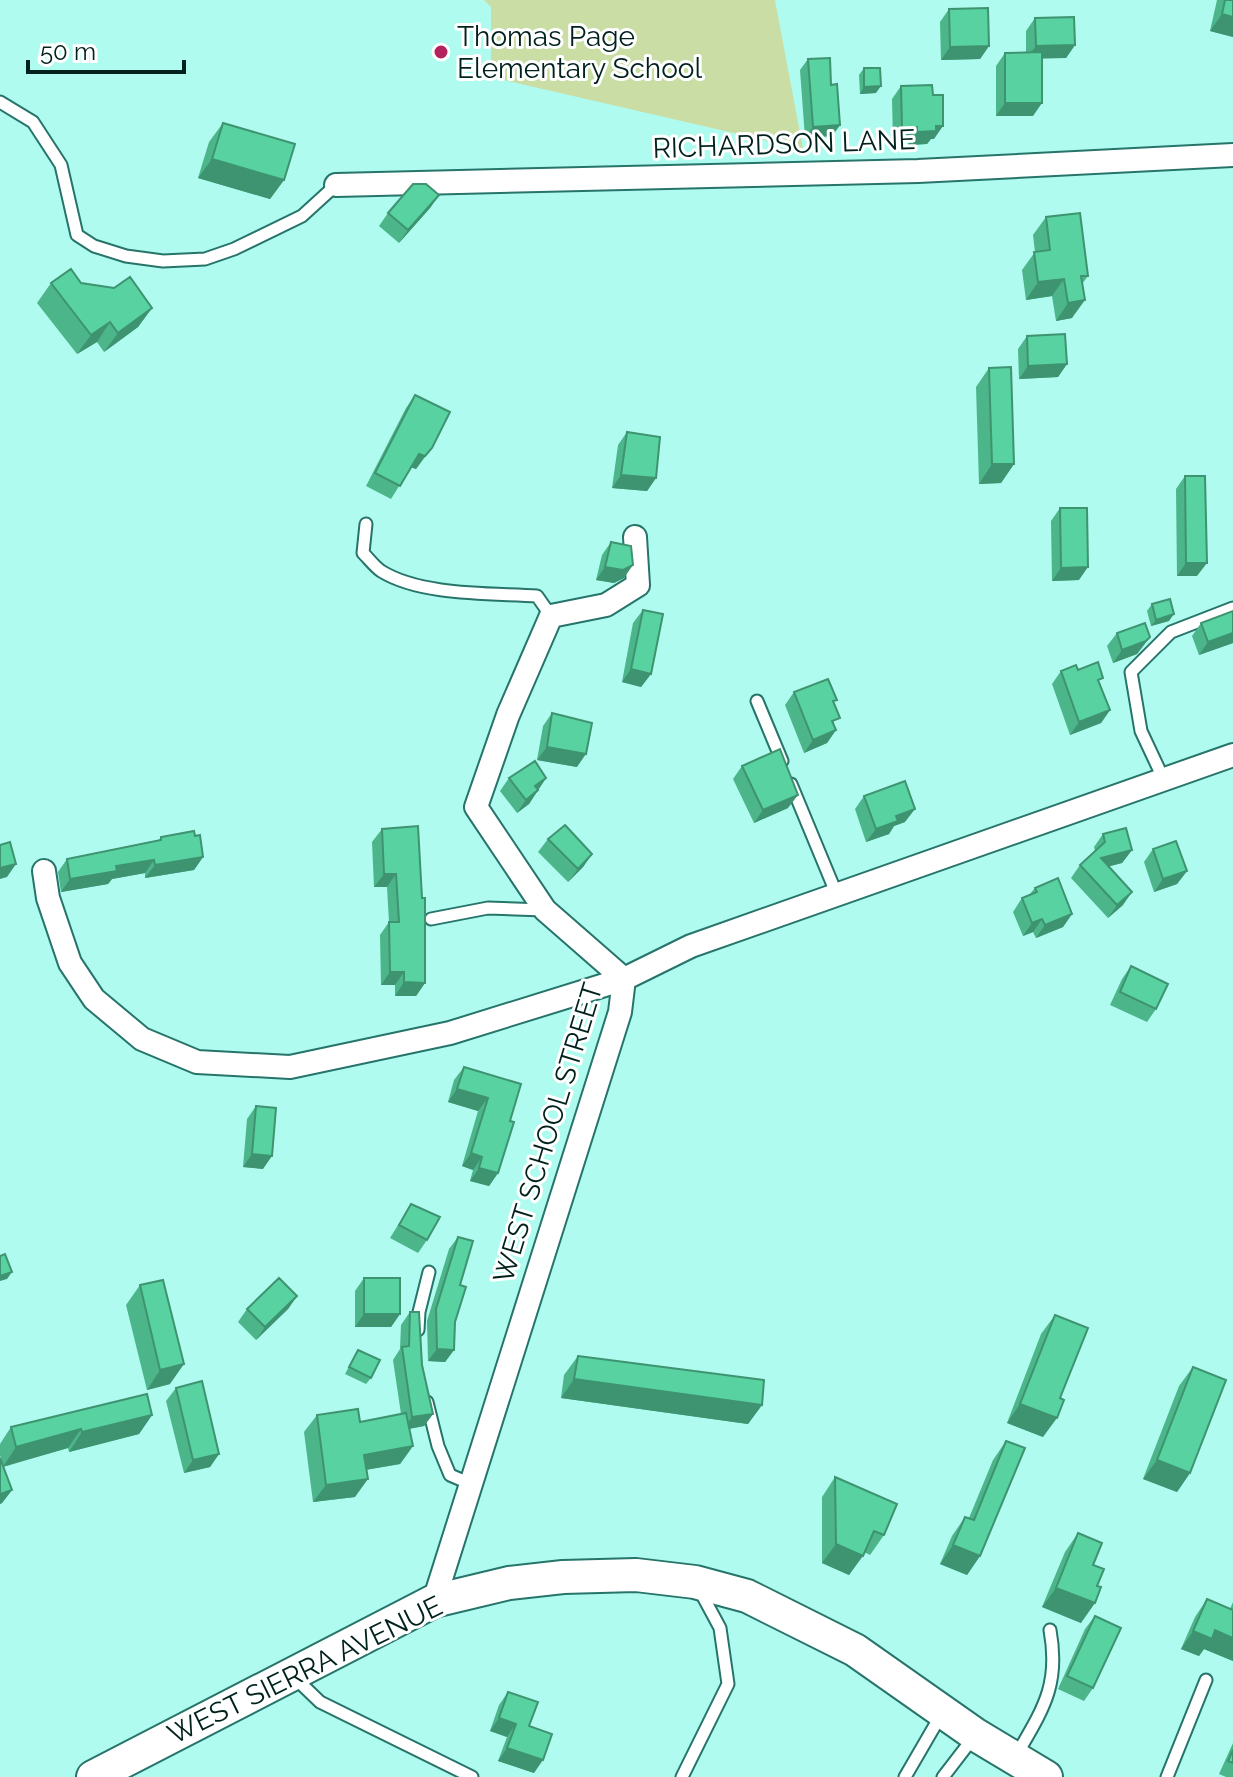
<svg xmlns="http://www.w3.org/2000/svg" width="1233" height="1777" viewBox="0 0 1233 1777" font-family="Raleway,sans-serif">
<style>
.green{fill:#cadda4}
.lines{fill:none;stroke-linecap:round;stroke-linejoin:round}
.lane-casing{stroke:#26746a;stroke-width:15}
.street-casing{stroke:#26746a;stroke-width:26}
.secondary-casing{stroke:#26746a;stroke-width:36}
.lane{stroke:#fff;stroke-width:11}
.street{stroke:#fff;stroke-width:22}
.secondary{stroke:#fff;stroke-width:32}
.wall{fill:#4cb58a}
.shaded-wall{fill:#3e9370}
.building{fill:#58d2a0;stroke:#3e9370;stroke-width:2}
.poi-dot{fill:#b2245b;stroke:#fff;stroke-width:3}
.labels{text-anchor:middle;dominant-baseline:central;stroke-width:6;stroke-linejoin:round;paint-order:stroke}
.poi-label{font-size:28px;fill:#01211d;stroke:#fff;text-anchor:start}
.street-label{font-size:28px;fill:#01211d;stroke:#fff}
</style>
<rect width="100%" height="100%" fill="#b0fbef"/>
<!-- green -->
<path class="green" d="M484 0H775L803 149 491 77V7Z"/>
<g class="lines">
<!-- lane casing -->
<g class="lane-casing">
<path id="lane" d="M0 102 33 122 61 165 77 235 94 246 126 256 163 261 205 259 234 249 302 216 336 185
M366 524 363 553C369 559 375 567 381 571 421 596 491 593 537 596L551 616
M757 701 782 761
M1164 780 1141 731 1131 672 1171 632 1233 608
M791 784 837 895
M431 919 488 908 544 910
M418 1330 419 1312 429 1272
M427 1402 438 1446 450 1475 471 1484
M293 1676 320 1702 472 1777
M1017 1754C1043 1709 1060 1685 1050 1630
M682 1777 728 1684 720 1628 699 1589
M905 1777 941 1715
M943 1777 973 1738
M1167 1777 1206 1680"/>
</g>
<!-- street casing -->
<g class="street-casing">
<path id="street" d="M336 185 918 171 1233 155
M44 871 48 898 70 963 94 999 142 1039 197 1062 290 1067 450 1033 624 979 691 946 1233 755
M624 979 545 910 476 807 508 715 551 616 606 605 638 585 635 537
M434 1601 620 1012 624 979"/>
</g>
<!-- secondary casing -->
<g class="secondary-casing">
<path id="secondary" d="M93 1777 434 1601 509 1583 563 1577 636 1575 695 1582 747 1596 855 1650 976 1735 1046 1777"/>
</g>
<!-- lane -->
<use href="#lane" class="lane"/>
<!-- street -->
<use href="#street" class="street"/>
<!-- secondary -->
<use href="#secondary" class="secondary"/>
</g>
<!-- wall -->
<path class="wall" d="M1217 0H1233V37L1210 31Z
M949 9 989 46 980 59 941 60 940 22Z
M1035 18 1075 45 1066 58H1042L1033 116H996V66L1005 53 1026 52V31Z
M808 59 831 85 840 125 832 136 805 138 800 70Z
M864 68 876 93 860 94 859 75Z
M901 86 934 139H931L927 144 908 145V140L893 141 892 99Z
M223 123 284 180 270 199 198 178 209 142Z
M439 195 430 208 399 243 379 226 388 213Z
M1046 217 1088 276 1082 284 1072 318 1056 321 1052 296 1026 300 1022 270 1035 252 1033 235Z
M51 283H81L152 308 138 327 104 352 97 342 77 354 37 303Z
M1027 336 1067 364 1058 377 1019 379 1018 349Z
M989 368 1014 464 1001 483 979 484 976 387Z
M415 395 432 448 416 469 411 467 391 499 366 486 406 408Z
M627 432 656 478 647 491 612 488 618 445Z
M1185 476 1197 576H1177L1176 489Z
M1060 508 1079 580 1052 581 1051 521Z
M611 542 624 578 614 583 596 580 602 555Z
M1152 604 1169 621 1151 626 1147 611Z
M643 610 651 674 641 687 622 682 633 623Z
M1233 611V643L1199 655 1192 636 1201 623Z
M1117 633 1150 637 1137 654 1113 663 1107 646Z
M1078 670 1100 683 1110 710 1101 723 1070 735 1052 684 1061 671Z
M794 692 834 704V726L836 730 827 743 804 753 785 705Z
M552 713 577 767 537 760 543 726Z
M742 766 788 808 754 823 733 779Z
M509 778H546L529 804 517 813 500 791Z
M864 796 905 822 894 826 889 834 866 842 855 809Z
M418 826 425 983 416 996H395V985H381L380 935 389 922 387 887H374L372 842 382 829Z
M1103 834 1132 850 1122 863 1109 866 1123 905 1108 918 1071 878 1080 865 1095 851 1094 847Z
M195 836 203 857 194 870 145 878V873L112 879 108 884 61 892 58 872 67 859 158 841 161 837Z
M548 839 592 854 583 867 568 882 538 852Z
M1153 849 1187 871 1177 884 1154 892 1144 862Z
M1035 888 1072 914 1063 927 1036 938 1033 932 1023 936 1013 912 1022 898 1029 895Z
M1131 966 1156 1009 1147 1022 1110 1005 1122 979Z
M464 1067 510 1121 498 1173 489 1186 470 1181 473 1170 462 1166 478 1111 448 1102 454 1080Z
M256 1106 263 1169 243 1167 247 1119Z
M411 1204 427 1240 418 1253 390 1238Z
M458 1237 460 1285 455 1322 454 1350 445 1362 428 1361 427 1321 449 1249Z
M364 1278 400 1314 391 1327H355V1291Z
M140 1285 170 1384 147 1390 126 1305Z
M297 1296 288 1309 256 1340 238 1322 247 1309Z
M410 1312 433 1414 424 1426 409 1429 413 1446 400 1464 366 1470 355 1497 313 1502 304 1432 317 1415 360 1422 401 1414 393 1360 400 1349 401 1325Z
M1055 1315 1043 1437 1007 1423 1041 1334Z
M358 1350 371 1378 366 1384 345 1374Z
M578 1356 762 1405 748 1424 561 1398 564 1375Z
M1193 1367 1190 1473 1177 1492 1143 1479 1179 1386Z
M176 1388 219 1454 210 1467 184 1473 166 1401Z
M152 1415 139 1434 69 1452 68 1448 3 1466 12 1490 2 1503 0 1504V1458L2 1463 0 1455V1444L11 1427Z
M1006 1441 980 1556 967 1575 940 1564 952 1536 965 1517 969 1518 993 1460Z
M835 1477 884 1535 870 1555 864 1552 849 1575 822 1563V1497Z
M1078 1533 1093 1565 1081 1623 1042 1607 1065 1552Z
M1207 1599 1230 1609 1233 1602V1661L1204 1649 1199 1656 1181 1649 1195 1617Z
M1095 1616 1093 1688 1084 1701 1058 1689 1085 1629Z
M508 1692 534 1773 498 1761 507 1737 490 1731 499 1705Z
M1233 1743V1777H1226L1219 1774Z"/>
<!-- shaded-wall -->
<path class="shaded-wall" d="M1222 14 1233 17V37L1210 31Z
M1075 45 1066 58 1026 59 1036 46Z
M989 46 980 59 941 60 950 47Z
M881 86 876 93 860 94 864 87Z
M1005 103H1042L1033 116H996Z
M840 125 832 136 805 138 813 127Z
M936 126H943L934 139H931L927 144 908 145 917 132Z
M917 127 908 140 893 141 902 128Z
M212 159 284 180 270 199 198 178Z
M439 195 430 208 399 243 408 230Z
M1064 279 1052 296 1026 300 1038 282Z
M1085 300 1072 318 1056 321 1068 303Z
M152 308 138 327 104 352 118 333Z
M110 322 97 342 77 354 91 335Z
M1067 364 1058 377 1019 379 1028 366Z
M419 454 425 456 416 469 410 467Z
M992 464H1014L1001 483 979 484Z
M621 475 656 478 647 491 612 488Z
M1186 563H1207L1197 576H1177Z
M633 565 624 578 614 583 596 580 605 567Z
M1088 567 1079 580 1052 581 1061 568Z
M1174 614 1169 621 1151 626 1156 620Z
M1233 633V643L1199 655 1208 642Z
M1150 637 1137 654 1113 663 1122 650Z
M631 669 651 674 641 687 622 682Z
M1110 710 1101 723 1070 735 1079 722Z
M836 730 827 743 804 753 813 740Z
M547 747 586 754 577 767 537 760Z
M546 778 529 804 517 813 535 786Z
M798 795 788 808 754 823 763 810Z
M915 809 905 822 894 826 889 834 866 842 876 829 896 816Z
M1132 850 1122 863 1092 871 1101 858Z
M592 854 583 867 568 882 578 869Z
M203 857 194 870 145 878 155 865Z
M154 860 145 873 112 879 108 884 61 892 70 879 116 866Z
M16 864 7 877 0 879V868Z
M1187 871 1177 884 1154 892 1163 879Z
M384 874H396L387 887H374Z
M1132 892 1123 905 1108 918 1117 905Z
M1072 914 1063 927 1036 938 1045 925Z
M1042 919 1033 932 1023 936 1032 923Z
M390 972H404L395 985H381Z
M404 982 425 983 416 996H395Z
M457 1089 488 1098 478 1111 448 1102Z
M471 1153 482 1157 473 1170 462 1166Z
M252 1154 272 1156 263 1169 243 1167Z
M479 1168 498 1173 489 1186 470 1181Z
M12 1272 7 1279 0 1281V1276Z
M297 1296 288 1309 256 1340 265 1327Z
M364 1314H400L391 1327H355Z
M437 1349 454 1350 445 1362 428 1361Z
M184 1364 170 1384 147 1390 160 1370Z
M574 1379 762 1405 748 1424 561 1398Z
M1020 1404 1057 1418 1043 1437 1007 1423Z
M433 1414 424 1426 403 1430 412 1417Z
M152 1415 139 1434 69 1452 82 1432Z
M81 1429 68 1448 3 1467 16 1447Z
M413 1446 400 1464 352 1472 364 1455Z
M219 1454 210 1467 184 1473 193 1460Z
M1157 1460 1190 1473 1177 1492 1143 1479Z
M368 1479 355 1497 313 1502 326 1485Z
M12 1490 2 1503 0 1504V1494Z
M836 1544 863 1556 849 1575 822 1563Z
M953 1545 980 1556 967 1575 940 1564Z
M1056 1588 1095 1603 1081 1623 1042 1607Z
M1215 1630 1233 1638V1661L1204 1649 1199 1656 1181 1649 1193 1631Z
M499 1718 516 1724 507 1737 490 1731Z
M507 1748 543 1760 534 1773 498 1761Z"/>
<!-- building -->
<path class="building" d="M1225 0H1233V17L1222 14Z
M988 8 989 46 950 47 949 9Z
M1074 17 1075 45 1036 46 1035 18Z
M1042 52V103H1005V53Z
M830 58 831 85 837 84 840 125 813 127 808 59Z
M864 68H880L881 86 864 87Z
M932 85 933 95H943V126H936V131L917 132V127L902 128 901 86Z
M223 123 295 144 284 180 212 159Z
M413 184H426L439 195 408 230 388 213Z
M1080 213 1088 276H1081L1085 300 1068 303 1064 279 1038 282 1034 252 1050 250 1046 217Z
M71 269 81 283 114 288 130 277 152 308 118 333 110 322 91 335 51 283Z
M1065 334 1067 364 1028 366 1027 336Z
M1011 367 1014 464H992L989 368Z
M415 395 450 412 432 448 425 456 419 454 400 486 375 473Z
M627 432 660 437 656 478 621 475Z
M1185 476H1205L1207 563H1186Z
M1060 508H1087L1088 567 1061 568Z
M611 542 631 546 633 565 623 570 605 567Z
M1170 599 1174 614 1156 620 1152 604Z
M643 610 663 614 651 674 631 669Z
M1233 611V633L1208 642 1201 623Z
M1145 623 1150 637 1146 641 1122 650 1117 633Z
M1098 662 1103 678 1098 680 1110 710 1079 722 1061 671 1076 665 1078 670Z
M828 679 837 700 833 701 840 718 832 721 836 730 813 740 794 692Z
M552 713 592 723 586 754 547 747Z
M780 749 798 795 763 810 742 766Z
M535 761 546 778 535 786 538 790 526 800 509 778Z
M905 781 915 809 896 816 898 821 876 829 864 796Z
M565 825 592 854 578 869 548 839Z
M418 826 422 898H425V983L404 982V972H390L389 922H399L396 874H384L382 829Z
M1126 828 1132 850 1101 858 1132 892 1117 905 1080 865 1105 842 1103 834Z
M194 831 195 836 200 835 203 857 155 865 154 860 116 866 117 871 70 879 67 859 161 840V837Z
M1176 841 1187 871 1163 879 1153 849Z
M10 842 16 864 0 868V845Z
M1058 878 1072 914 1045 925 1042 919 1032 923 1022 898 1037 892 1035 888Z
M1131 966 1168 984 1156 1009 1120 992Z
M464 1067 521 1084 510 1121 514 1122 498 1173 479 1168 482 1157 471 1153 488 1098 457 1089Z
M256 1106 276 1108 272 1156 252 1154Z
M411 1204 440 1217 427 1240 399 1225Z
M458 1237 473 1241 460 1285 466 1287 455 1322 454 1350 437 1349 436 1309Z
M5 1254 12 1272 0 1276V1256Z
M279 1278 297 1296 265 1327 247 1309Z
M364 1278H400V1314H364Z
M163 1280 184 1364 160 1370 140 1285Z
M410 1312H419L422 1365 433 1414 412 1417 402 1347 409 1346Z
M1055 1315 1088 1328 1060 1398 1064 1400 1057 1418 1020 1404Z
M358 1350 380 1360 371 1378 349 1367Z
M578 1356 764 1380 762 1405 574 1379Z
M1193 1367 1226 1380 1190 1473 1157 1460Z
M202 1381 219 1454 193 1460 176 1388Z
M147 1394 152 1415 82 1432 81 1429 16 1447 11 1427Z
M358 1409 360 1422 406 1413 413 1446 364 1455 368 1479 326 1485 317 1415Z
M1006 1441 1025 1448 980 1556 953 1545 965 1517 974 1520Z
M0 1458 12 1490 0 1494Z
M835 1477 897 1504 884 1535 874 1531 863 1556 836 1544Z
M1078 1533 1102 1543 1093 1565 1104 1569 1097 1586 1101 1587 1095 1603 1056 1588Z
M1207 1599 1233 1610V1638L1215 1630 1212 1639 1193 1631Z
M1095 1616 1121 1628 1093 1688 1067 1676Z
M508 1692 538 1702 529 1726 552 1734 543 1760 507 1748 516 1724 499 1718Z
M1233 1750V1763L1228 1761Z"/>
<!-- markers -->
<circle class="poi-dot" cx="441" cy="52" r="8"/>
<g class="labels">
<!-- poi labels -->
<g class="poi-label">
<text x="457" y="36">Thomas Page<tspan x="457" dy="32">Elementary School</tspan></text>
</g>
<!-- street labels -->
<g class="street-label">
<text transform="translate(784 144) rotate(-2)">RICHARDSON LANE</text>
<text transform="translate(548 1133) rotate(-73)">WEST SCHOOL STREET</text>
<text transform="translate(305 1670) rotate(-26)">WEST SIERRA AVENUE</text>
</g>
</g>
<!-- scale -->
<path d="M28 60v12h156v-12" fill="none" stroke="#01211d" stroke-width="4"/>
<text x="40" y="60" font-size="24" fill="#01211d" stroke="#ffffff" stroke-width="6" paint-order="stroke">50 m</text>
</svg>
